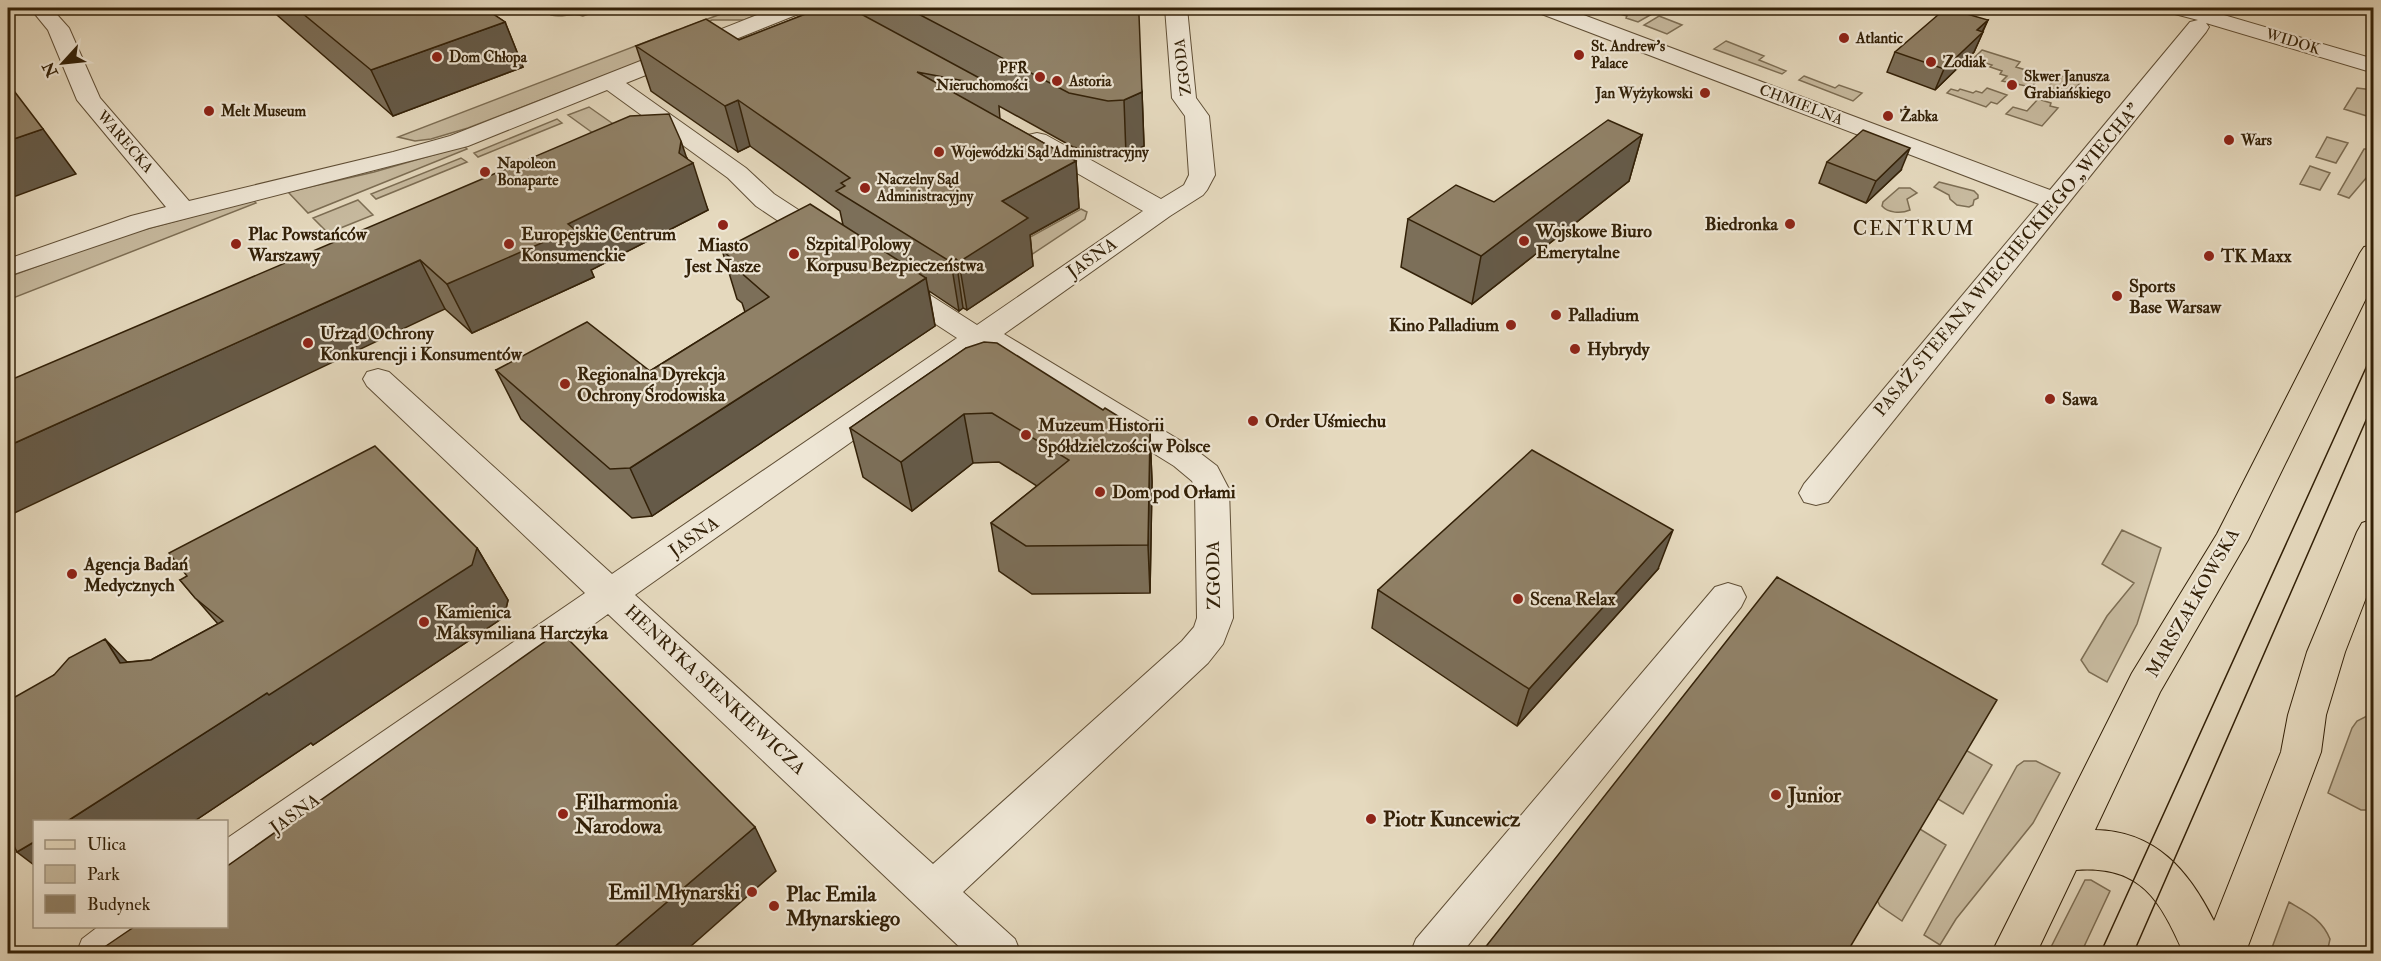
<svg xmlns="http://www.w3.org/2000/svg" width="2381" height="961" viewBox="0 0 2381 961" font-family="'IM FELL Double Pica',serif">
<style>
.green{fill:#c7ba9f;stroke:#7d6e54;stroke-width:1.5}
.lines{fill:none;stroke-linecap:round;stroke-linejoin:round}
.minor-casing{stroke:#604f36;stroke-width:2}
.major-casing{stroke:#332108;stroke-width:2}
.minor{fill:#eee6d5;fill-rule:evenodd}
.major{fill:#e5d9be;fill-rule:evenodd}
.tram{stroke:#332108;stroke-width:1.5}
.wall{fill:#7c6f59;stroke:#332108;stroke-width:1.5}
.shaded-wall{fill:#655a48;stroke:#332108;stroke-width:1.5}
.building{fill:#908167;stroke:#332108;stroke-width:1.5}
.poi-dot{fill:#8f2418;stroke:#eee6d5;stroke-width:2}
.labels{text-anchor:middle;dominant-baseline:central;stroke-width:4.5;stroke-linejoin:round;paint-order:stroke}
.far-poi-label{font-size:15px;font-weight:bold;fill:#332108;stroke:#eee6d5;text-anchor:start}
.far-street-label{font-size:15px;fill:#332108;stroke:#eee6d5}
.poi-label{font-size:18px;font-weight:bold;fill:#332108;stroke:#eee6d5;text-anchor:start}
.street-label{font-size:18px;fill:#332108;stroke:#eee6d5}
.neighbourhood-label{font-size:20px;letter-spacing:1.5px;fill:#332108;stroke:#eee6d5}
.near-poi-label{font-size:21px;font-weight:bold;fill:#332108;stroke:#eee6d5;text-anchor:start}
</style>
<rect width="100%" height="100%" fill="#e5d9be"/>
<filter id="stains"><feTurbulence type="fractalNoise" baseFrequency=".00333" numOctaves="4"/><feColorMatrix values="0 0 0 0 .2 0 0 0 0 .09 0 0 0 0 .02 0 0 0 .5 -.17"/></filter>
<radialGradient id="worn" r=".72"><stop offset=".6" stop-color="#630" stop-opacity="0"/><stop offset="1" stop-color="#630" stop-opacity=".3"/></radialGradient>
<!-- green -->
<path class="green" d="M547 8H606L583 16C573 12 562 18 551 15Z
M737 8H774L744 20H712L689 29 686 27Z
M1599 8H1625L1635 12 1640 9 1652 14 1638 22 1626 18 1627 16Z
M1659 16 1682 25 1667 34 1644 25Z
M677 30 680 32 645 60 468 128 431 139 415 141 398 137Z
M1726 41 1764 56 1759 60 1786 71 1782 74 1714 49Z
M1982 50 2020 62 2016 67 2029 71 2025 76 2038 80 2031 87 2002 81 2007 76 2000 74 2002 71 1990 67 1992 65 1973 59Z
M2059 75 2081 82 2068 96 2048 87Z
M1804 76 1835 88 1839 85 1862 93 1853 101 1799 80Z
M1987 88 2007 95 1997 104 1991 102 1986 107 1947 93 1951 89 1958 91 1960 89 1973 93 1976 91 1982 93Z
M2357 88 2373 90 2370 117 2344 109Z
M2038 99 2051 103 2050 106 2058 108 2042 126 2006 114 2013 107 2027 111Z
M589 107 629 135 608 144 568 115Z
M557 119 562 123 478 157 474 153Z
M2327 137 2348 143 2336 163 2316 157Z
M464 146 467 149 308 213 288 192 374 172Z
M2364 149H2373V170L2349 198 2338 194Z
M461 158 467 162 376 199 371 194Z
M2310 166 2330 173 2320 190 2300 184Z
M1939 182 1974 191 1978 195V198L1974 200 1973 205 1969 207 1957 205 1950 199 1949 195 1934 187Z
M1899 188H1910L1917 193 1907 199 1910 210C1901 214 1888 213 1882 206L1883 202Z
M253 200 256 203 8 300V277L117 237Z
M358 200 373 215 328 233 313 218Z
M1081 209 1087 212 1085 219 1016 265 1012 247Z
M2122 530 2161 548 2137 624 2107 682 2089 672 2081 660 2107 616 2134 583 2102 564Z
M2373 713V810H2361L2328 793 2352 728 2357 721Z
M1962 748 1992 765 1963 814 1933 796Z
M2024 761H2036L2060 773 2033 823 1956 919 1940 945 1924 935 2017 766Z
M1915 826 1946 845 1902 921 1880 906 1875 896Z
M2085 880H2091L2110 891 2081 953H2048Z
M2289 902C2306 912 2322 919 2330 939L2327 953H2270Z"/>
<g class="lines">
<!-- minor casing -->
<g class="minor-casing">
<path id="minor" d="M30 8H51L69 28 100 98 189 201 393 152 450 136 775 8H803L801 13 626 83 746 168 774 194 834 233 838 239 834 245 824 247 814 245 756 206 728 178 607 90 468 146 149 228 8 276V259L131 216 166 207 77 100 48 30Z
M1165 8H1187L1196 98 1209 116 1215 175 1207 190 1203 195 1170 216 1004 334 1196 450 1217 466 1229 489 1233 618 1223 644 1208 663 963 892 1015 939 1021 954H967L608 614 241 877 226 882V839L585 593 367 386 363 379 367 372 378 369 389 372 612 574 957 338 885 291 881 285 885 279 895 276 905 279 977 325 1143 211 1028 145 1025 140 1028 135 1037 133 1046 135 1161 199 1184 185 1189 175 1185 116 1172 98ZM984 348 1174 466 1192 481 1195 489 1197 618 1194 627 1182 641 933 864 635 595Z
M1536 8H1565L2050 190 2190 22 2198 20 2171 13 2169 8H2200L2374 59V73L2206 23 2209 27 2206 32 1828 502 1816 505 1804 502 1799 493 1804 484 2039 204 1539 13Z
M1728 583 1741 587 1746 597 1741 607 1461 954H1410L1416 939 1715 587Z
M99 926H158C142 961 111 954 76 954L82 939Z"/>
</g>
<!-- major casing -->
<g class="major-casing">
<path id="major" d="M2374 245V282L2248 540 2160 692 2095 830C2156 831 2189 871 2214 921L2281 752 2288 715 2307 652 2357 532 2362 523 2374 519V577L2345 652 2326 715 2321 752 2245 954H2184C2160 900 2141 865 2076 870L2036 954H1991L2132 673 2217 534 2360 253 2364 247Z"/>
</g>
<!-- minor -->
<use href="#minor" class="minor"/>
<!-- major -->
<use href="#major" class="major"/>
<!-- tram -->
<path class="tram" d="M2100 954 2374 350
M2133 954 2374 402"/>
</g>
<!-- wall -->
<path class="wall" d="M273 8H484L505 22 523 67 393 116 277 15Z
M652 8H682L663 14Z
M821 8H1125L1142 92 1144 146 1126 155H1111L1073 147 999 106 1000 119 1076 161 1079 208 1030 235 1033 266 967 310 963 308 959 311 929 291 935 326 652 516 632 518 521 419 496 370 650 371 745 312 742 303 737 299 722 250 843 225 840 211 750 146 738 152 651 91 636 46 739 40Z
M1988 20 1974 52 1935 90 1887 72 1895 52Z
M1642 135 1629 181 1472 304 1401 267 1408 219 1494 202Z
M687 158 708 210 591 270 594 277 472 333 445 309 8 381Z
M1827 162 1901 170 1866 203 1819 183Z
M966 348 1137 428 1150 433 1152 482 1150 593 1032 594 999 571 991 523 1037 486 999 462 973 463 912 511 863 477 850 428Z
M477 548 508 600 504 617 313 745 311 743 193 822H34L54 675 127 662 151 660 218 624 180 580Z
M1658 569 1517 726 1372 628 1378 590Z"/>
<!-- shaded-wall -->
<path class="shaded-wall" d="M661 8H682L663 14Z
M1988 20 1981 34 1983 32 1974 52 1935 90 1944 69 1977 30Z
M505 22 523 67 393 116 371 70Z
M1142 92 1144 146 1126 155 1124 100Z
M738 100 750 146 738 152 725 106Z
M43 129 76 174 8 199V141Z
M1642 135 1629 181 1472 304 1481 256Z
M681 141 689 165 693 163 708 210 591 270 594 277 472 333 447 284 568 224 679 153Z
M1910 148 1901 170 1866 203 1876 181Z
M1076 161 1079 208 1030 235 1033 266 967 310 959 262 1002 201Z
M956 259 963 308 959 311 951 262Z
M420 260 445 309 8 516V446Z
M926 278 935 326 652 516 630 468Z
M964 414 973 463 912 511 901 462Z
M1150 433 1152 482 1150 593 1148 545Z
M1673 530 1658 569 1517 726 1529 689Z
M477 548 508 600 504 617 313 745 311 743 193 822H66L267 693Z
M105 639 154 690 120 663Z
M755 827 776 871 682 954H606Z
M34 842V865L17 852Z"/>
<!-- building -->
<path class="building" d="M296 8H484L505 22 371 70Z
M821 8H850L996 87 917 72 1076 161 1002 201 1028 218 959 262 956 259 951 262 836 191 845 186 841 183 850 178 738 100 725 106 636 46 706 19 739 40Z
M907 8H1125L1139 15 1142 92 1124 100 1108 101 1069 93Z
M1946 8 1988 20 1977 30 1983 32 1944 69 1895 52Z
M8 83 43 129 8 141Z
M669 114 681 141 679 153 693 163 568 224 574 229 447 284 420 260 8 446V381L630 116Z
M1608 120 1642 135 1481 256 1408 219 1456 185 1494 202Z
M1863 130 1910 148 1876 181 1827 162Z
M810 204 926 278 630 468 610 469 496 370 587 322 650 371 769 297 730 263 732 259 722 250Z
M984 342 997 343 1103 410 1105 408 1137 428 1150 433 1148 545 1026 546 991 523 1069 460 992 413 964 414 901 462 850 428 966 348Z
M375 446 477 548 472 565 269 695 267 693 66 822H34V842L17 852 8 834V701L54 675 69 658 105 639 120 663 151 660 223 621 195 598 180 580 187 576 169 553Z
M1532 450 1673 530 1529 689 1378 590Z
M1777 577 1997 700 1846 954H1480Z
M560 631 755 827 606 954H103L106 951 103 948 134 927H226V867Z"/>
<!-- markers -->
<g class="poi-dot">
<circle cx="1844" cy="38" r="6"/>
<circle cx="1579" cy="55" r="6"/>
<circle cx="437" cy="57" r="6"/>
<circle cx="1931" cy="62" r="6"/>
<circle cx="1040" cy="77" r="6"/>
<circle cx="1057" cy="81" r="6"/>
<circle cx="2012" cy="85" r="6"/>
<circle cx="1705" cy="93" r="6"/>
<circle cx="209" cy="111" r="6"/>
<circle cx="1888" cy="116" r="6"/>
<circle cx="2229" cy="140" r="6"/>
<circle cx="939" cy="152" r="6"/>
<circle cx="485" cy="172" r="6"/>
<circle cx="865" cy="188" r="6"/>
<circle cx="1790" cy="224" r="6"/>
<circle cx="723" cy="225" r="6"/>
<circle cx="1524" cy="241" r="6"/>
<circle cx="236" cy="244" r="6"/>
<circle cx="509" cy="244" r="6"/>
<circle cx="794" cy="254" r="6"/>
<circle cx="2209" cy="256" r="6"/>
<circle cx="2117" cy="296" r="6"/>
<circle cx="1556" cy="315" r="6"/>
<circle cx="1511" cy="325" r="6"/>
<circle cx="308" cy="343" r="6"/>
<circle cx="1575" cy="349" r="6"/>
<circle cx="565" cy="384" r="6"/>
<circle cx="2050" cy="399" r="6"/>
<circle cx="1253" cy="421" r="6"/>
<circle cx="1026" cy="435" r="6"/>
<circle cx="1100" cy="492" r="6"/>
<circle cx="72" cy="574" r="6"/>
<circle cx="1518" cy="599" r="6"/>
<circle cx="424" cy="622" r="6"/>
<circle cx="1776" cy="795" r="6"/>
<circle cx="563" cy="814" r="6"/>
<circle cx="1371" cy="819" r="6"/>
<circle cx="752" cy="892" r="6"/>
<circle cx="774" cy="906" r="6"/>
</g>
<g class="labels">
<!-- far-poi labels -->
<g class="far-poi-label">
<text x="1856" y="38">Atlantic</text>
<text x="1591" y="46">St. Andrew's<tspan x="1591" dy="17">Palace</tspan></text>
<text x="449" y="57">Dom Chłopa</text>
<text x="1943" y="62">Zodiak</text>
<text x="1028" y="68" text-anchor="end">PFR<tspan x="1028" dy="17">Nieruchomości</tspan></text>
<text x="2024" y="76">Skwer Janusza<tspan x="2024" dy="17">Grabiańskiego</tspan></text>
<text x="1069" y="81">Astoria</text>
<text x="1693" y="93" text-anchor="end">Jan Wyżykowski</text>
<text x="221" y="111">Melt Museum</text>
<text x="1900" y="116">Żabka</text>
<text x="2241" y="140">Wars</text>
<text x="951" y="152">Wojewódzki Sąd Administracyjny</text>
<text x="497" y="163">Napoleon<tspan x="497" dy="17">Bonaparte</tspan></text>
<text x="877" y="179">Naczelny Sąd<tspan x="877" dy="17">Administracyjny</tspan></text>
</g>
<!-- far-street labels -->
<g class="far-street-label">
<text transform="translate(2293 42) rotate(17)">WIDOK</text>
<text transform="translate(1183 67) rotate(-97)">ZGODA</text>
<text transform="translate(1801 105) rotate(21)">CHMIELNA</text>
<text transform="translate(125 142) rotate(49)">WARECKA</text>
</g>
<!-- poi labels -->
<g class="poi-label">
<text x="1778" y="224" text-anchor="end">Biedronka</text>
<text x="1536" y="231">Wojskowe Biuro<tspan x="1536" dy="21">Emerytalne</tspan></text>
<text x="248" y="234">Plac Powstańców<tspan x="248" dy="21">Warszawy</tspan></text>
<text x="521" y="234">Europejskie Centrum<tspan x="521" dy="21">Konsumenckie</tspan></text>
<text x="806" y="244">Szpital Polowy<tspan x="806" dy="21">Korpusu Bezpieczeństwa</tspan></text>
<text x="723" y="245" text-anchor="middle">Miasto<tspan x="723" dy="21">Jest Nasze</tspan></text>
<text x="2221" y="256">TK Maxx</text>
<text x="2129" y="286">Sports<tspan x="2129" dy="21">Base Warsaw</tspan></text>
<text x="1568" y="315">Palladium</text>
<text x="1499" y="325" text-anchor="end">Kino Palladium</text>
<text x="320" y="333">Urząd Ochrony<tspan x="320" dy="21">Konkurencji i Konsumentów</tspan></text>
<text x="1587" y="349">Hybrydy</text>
<text x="577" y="374">Regionalna Dyrekcja<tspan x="577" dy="21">Ochrony Środowiska</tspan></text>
<text x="2062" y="399">Sawa</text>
<text x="1265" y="421">Order Uśmiechu</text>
<text x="1038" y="425">Muzeum Historii<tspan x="1038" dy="21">Spółdzielczości w Polsce</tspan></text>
<text x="1112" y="492">Dom pod Orłami</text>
<text x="84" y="564">Agencja Badań<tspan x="84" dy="21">Medycznych</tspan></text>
<text x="1530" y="599">Scena Relax</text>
<text x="436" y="612">Kamienica<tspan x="436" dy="21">Maksymiliana Harczyka</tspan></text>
</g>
<!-- street labels -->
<g class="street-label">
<text transform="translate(1092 258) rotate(-35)">JASNA</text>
<text transform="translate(2007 260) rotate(-50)">PASAŻ STEFANA WIECHECKIEGO „WIECHA”</text>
<text transform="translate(694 537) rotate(-35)">JASNA</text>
<text transform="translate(1214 575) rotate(-91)">ZGODA</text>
<text transform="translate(2193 603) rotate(-60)">MARSZAŁKOWSKA</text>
<text transform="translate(715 690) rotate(43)">HENRYKA SIENKIEWICZA</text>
<text transform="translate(295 814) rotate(-35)">JASNA</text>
</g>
<!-- neighbourhood labels -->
<g class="neighbourhood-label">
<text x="1914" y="228">CENTRUM</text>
</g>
<!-- near-poi labels -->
<g class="near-poi-label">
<text x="1788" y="795">Junior</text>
<text x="575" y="802">Filharmonia<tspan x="575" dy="24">Narodowa</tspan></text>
<text x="1383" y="819">Piotr Kuncewicz</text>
<text x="740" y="892" text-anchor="end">Emil Młynarski</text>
<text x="786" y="894">Plac Emila<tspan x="786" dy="24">Młynarskiego</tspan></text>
</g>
</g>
<!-- margin -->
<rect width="2381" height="961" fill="none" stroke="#e5d9be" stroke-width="30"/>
<rect x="9" y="9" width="2363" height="943" fill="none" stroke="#332108" stroke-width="3"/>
<rect x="15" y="15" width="2351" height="931" fill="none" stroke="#332108" stroke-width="1.5"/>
<!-- legend -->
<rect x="33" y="820" width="195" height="108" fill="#eee6d5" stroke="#a39783" stroke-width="1.5"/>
<rect x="45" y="840" width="30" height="9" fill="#e5d9be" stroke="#a39783" stroke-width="1.5"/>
<text x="87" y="850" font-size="18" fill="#332108">Ulica</text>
<rect x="45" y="865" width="30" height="18" fill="#c7ba9f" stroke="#a39783" stroke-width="1.5"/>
<text x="87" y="880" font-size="18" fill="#332108">Park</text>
<rect x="45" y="895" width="30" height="18" fill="#908167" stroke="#a39783" stroke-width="1.5"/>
<text x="87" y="910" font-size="18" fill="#332108">Budynek</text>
<!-- north arrow -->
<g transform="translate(63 63) rotate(243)" stroke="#eee6d5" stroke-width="4.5" paint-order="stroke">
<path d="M0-4.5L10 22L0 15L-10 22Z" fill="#332108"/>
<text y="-9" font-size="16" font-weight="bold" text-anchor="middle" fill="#332108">N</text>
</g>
<rect width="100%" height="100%" filter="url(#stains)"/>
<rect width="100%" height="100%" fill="url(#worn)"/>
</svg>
